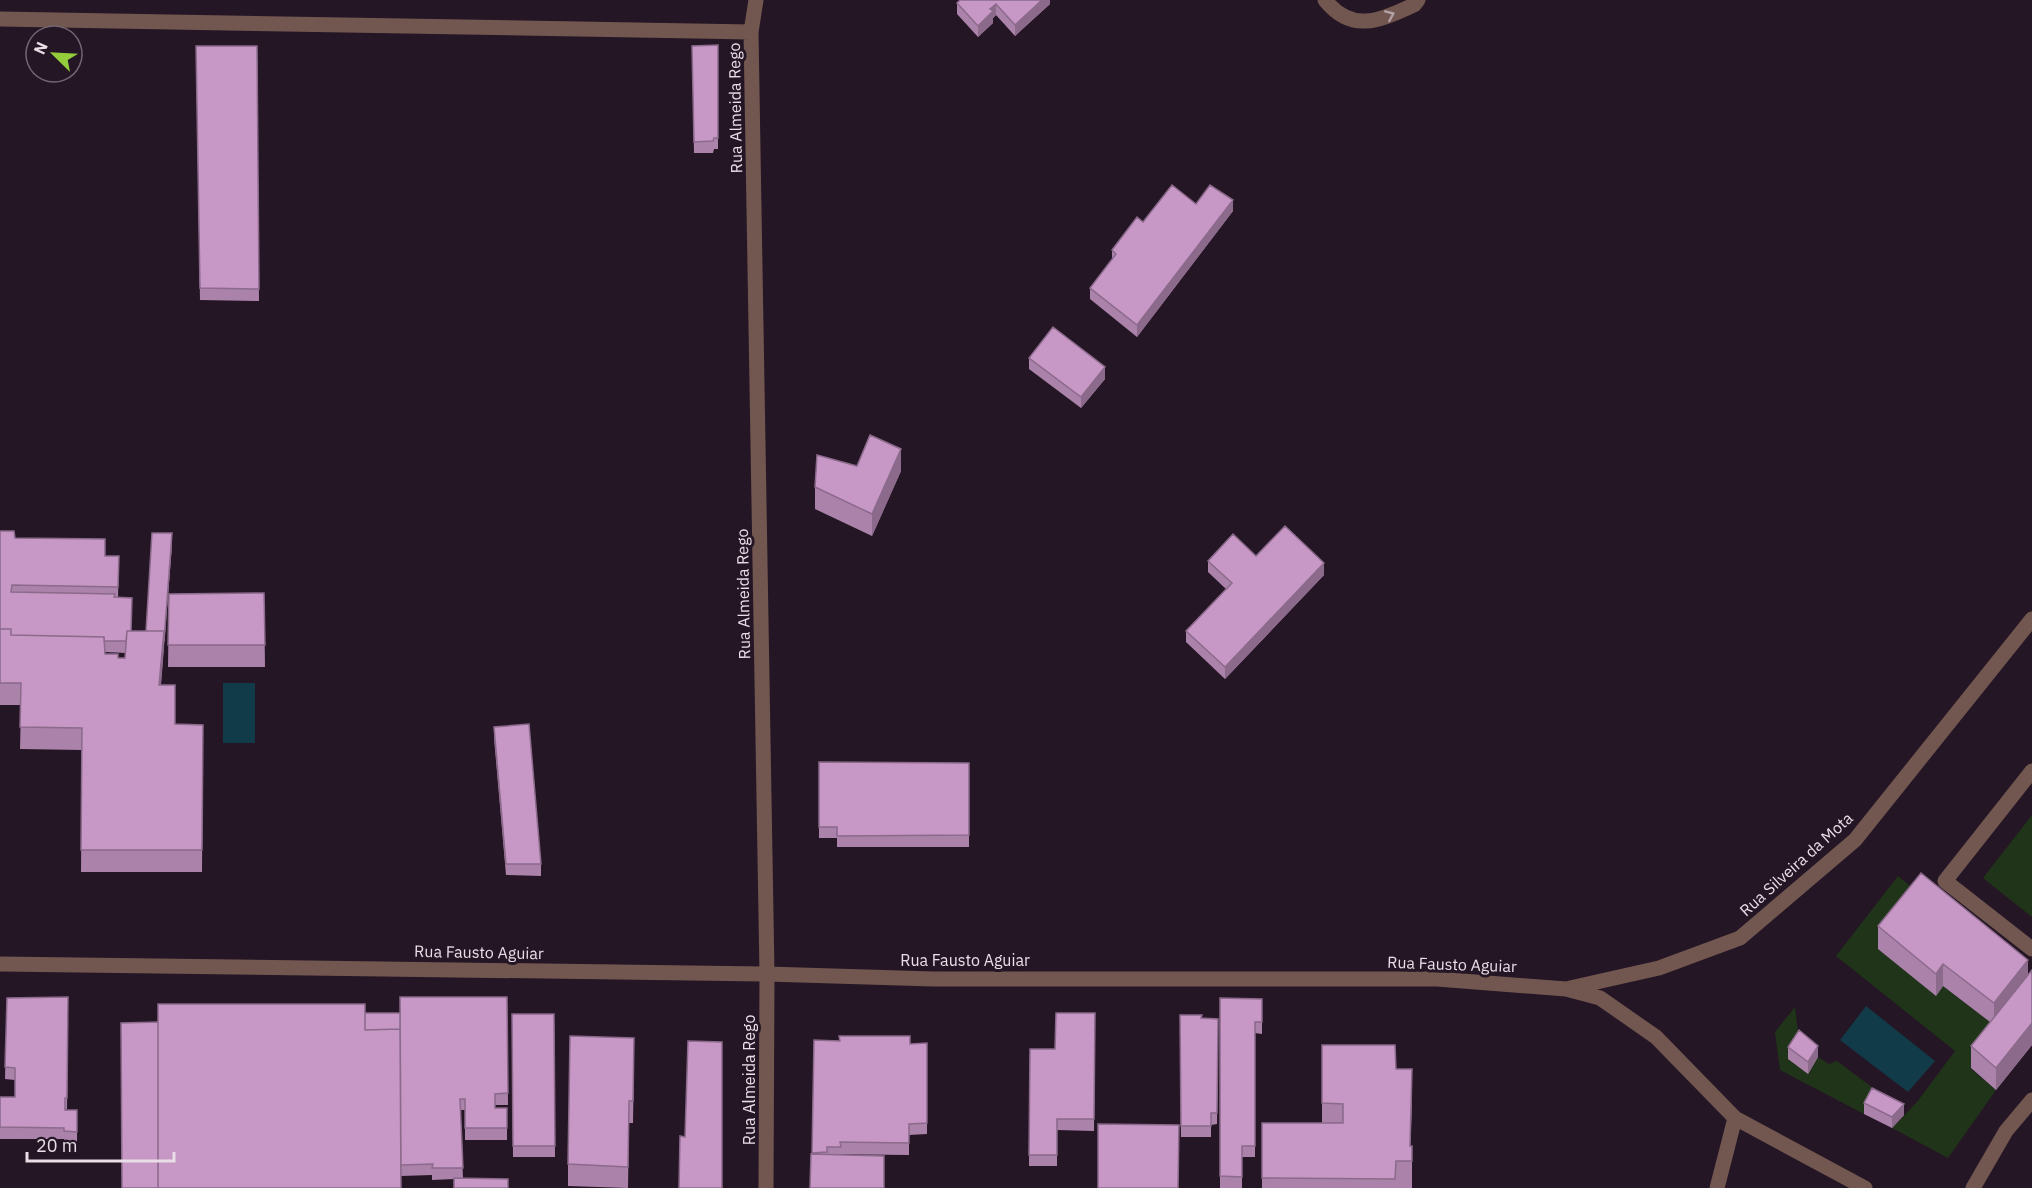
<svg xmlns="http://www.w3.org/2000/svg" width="2032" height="1188" viewBox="0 0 2032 1188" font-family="'IBM Plex Sans',sans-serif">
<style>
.green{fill:#1f3418}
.water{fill:#123b49}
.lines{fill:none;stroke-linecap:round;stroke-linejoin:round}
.service{stroke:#725750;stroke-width:15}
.minor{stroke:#725750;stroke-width:15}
.wall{fill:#ab82aa;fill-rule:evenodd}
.shaded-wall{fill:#8b6a8b}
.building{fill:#c797c6;stroke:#8b6a8b;stroke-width:1.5}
.oneway{stroke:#b3a1a4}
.labels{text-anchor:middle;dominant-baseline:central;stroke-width:6;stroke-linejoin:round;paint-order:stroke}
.street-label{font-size:16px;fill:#e9dee8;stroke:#251625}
</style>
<rect width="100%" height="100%" fill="#251625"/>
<!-- green -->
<path class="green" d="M2032 815V917L1983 878Z
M1898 876 1921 895 1879 949 1935 995 1943 986 1994 1025 1971 1069 1996 1090 1948 1158 1892 1128 1917 1102 1955 1051 1836 956Z
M1795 1007 1799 1041 1807 1073 1818 1057 1829 1064 1837 1061 1877 1091 1864 1114 1780 1070 1775 1032Z"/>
<!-- water -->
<path class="water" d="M223 683H255V743H223Z
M1866 1006 1935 1061 1908 1092 1840 1040Z"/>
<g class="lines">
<!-- service -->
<path class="service" d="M1325 0C1353 35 1382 19 1414 5L1418 0"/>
<!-- minor -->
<path class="minor" d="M756 0 751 32 767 974 766 1188
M0 19 751 32
M2032 771 1945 881 2032 949
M0 964 767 974 933 979H1437L1566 989 1600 998 1656 1037 1735 1118 1865 1188
M1570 988 1659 968 1740 938 1855 840 2032 619
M1717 1188 1735 1118
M1973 1188 2006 1131 2032 1100"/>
</g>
<!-- wall -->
<path class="wall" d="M1050 0V4L1015 36 996 15 993 18V23L978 37 957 14V3Z
M718 45V149H714L713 153H694L692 46Z
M196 46H257L259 301 200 300Z
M1196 204 1233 211 1137 337 1090 299V288L1112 260V250L1143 222Z
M1029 358 1105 379 1081 408 1029 369Z
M857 466 901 471 872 536 815 509V487Z
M0 531 15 538 105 556H119L118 597 131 631H146L172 545 161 685 175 724 203 725 202 872H81L82 750 20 749 21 705H0ZM105 652 126 653 125 658H118L105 654Z
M1256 556 1324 575 1225 679 1186 642V631L1226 589 1208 572V561Z
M264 593 265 667H168L169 594Z
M494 727 541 864V876L506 875 494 738Z
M819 762 969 763V847H837V838H819Z
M1878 926 2028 975 2032 970V1045L1996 1090 1971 1068V1046L1990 1022 1943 986 1936 996 1878 949Z
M68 997 67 1109H65V1110H77V1143H64V1139H0V1097H15V1080L5 1079 7 998Z
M507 997 508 1105H495V1108H507V1140H465V1110H460L463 1178 454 1179 432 1180V1175L401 1176 158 1022 365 1013H400Z
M1220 998 1262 999V1034L1255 1033V1157H1242V1188H1220Z
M1095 1013 1094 1131 1057 1130V1166H1029L1030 1049H1055Z
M512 1014H554L555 1157H513Z
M1180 1015 1202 1018 1218 1019 1217 1124 1211 1125V1137H1181Z
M839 1036 910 1044 927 1043V1134L909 1135V1155L812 1154 814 1040 839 1041Z
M1322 1045 1396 1069 1412 1100 1410 1146H1412V1188H1262V1123H1322Z
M1788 1047 1818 1057 1808 1074 1788 1059Z
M634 1060 633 1123H629L628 1188 568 1186V1164Z
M1864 1103 1904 1115 1892 1128 1864 1114Z"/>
<!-- shaded-wall -->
<path class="shaded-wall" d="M1042 0H1050V4L1015 36V25Z
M996 4V15L993 18V23L978 37V26L990 9Z
M1233 200V211L1137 337V325Z
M1105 367V379L1081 408V397Z
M901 449V471L872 536V514Z
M172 533V545L159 707V685Z
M1324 563V575L1225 679V667Z
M2028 960V982L1994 1025V1003Z
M1943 964V986L1936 996V974Z
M2032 1023V1045L1996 1090V1068Z
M1818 1046V1057L1808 1074V1062Z
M1412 1069V1100L1410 1161Z
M1904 1104V1115L1892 1128V1117Z"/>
<!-- building -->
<path class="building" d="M960 0H1042L1015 25 996 4 990 9 993 11 978 26 957 3Z
M718 45V138H714L713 141 694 142 692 46Z
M196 46H257L259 289 200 288Z
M1172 185 1196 204 1210 185 1233 200 1137 325 1090 288 1116 254 1112 250 1137 217 1143 222Z
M1053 327 1105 367 1081 397 1029 358Z
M870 435 901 449 872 514 815 487 817 455 857 466Z
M1285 526 1324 563 1225 667 1186 631 1232 583 1208 561 1233 534 1256 556Z
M0 531H14L15 538 105 539V556H119L118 587 12 585 11 592 115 594 114 597 132 598 131 631H127L126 641H104V637L11 635V629H0Z
M152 533H172L164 641V631H146Z
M264 593 265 645H168L169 594Z
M0 629H11V635L104 637 105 654H118V658H125L127 631H164L159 685H175V724L203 725 202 850H81L82 728 20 727 21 683H0Z
M529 724 541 864H506L494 727Z
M819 762 969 763V835L837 836V827H819Z
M1921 873 2028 960 1994 1003 1943 964 1936 974 1878 926Z
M2032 970V1023L1996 1068 1971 1046Z
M68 997 67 1098H65V1110H77V1132L64 1131V1128L0 1127V1097H15V1068L5 1067 7 998Z
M400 997H507L508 1093 495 1094V1108H507V1128H465V1099H460L463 1168H432L433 1164 401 1165Z
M1220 998 1262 999V1022H1255V1146H1242V1177L1220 1176Z
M158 1004H365V1030L400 1029 401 1188H158Z
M365 1013H400V1029L365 1030Z
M1056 1013H1095L1094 1119H1057V1155H1029L1030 1049H1055Z
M512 1014H554L555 1146H513Z
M1180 1015H1202L1201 1018 1218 1019 1217 1113H1211V1126H1181Z
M158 1022V1188H122L121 1023Z
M1799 1030 1818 1046 1808 1062 1788 1047Z
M570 1036 634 1038 633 1101H629L628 1167 568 1164Z
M839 1036H910V1044L927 1043V1123L909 1124V1143L840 1142 841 1147H827V1152L812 1153 814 1040 840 1041Z
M688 1041 722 1042V1188H679L680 1136 685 1137Z
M1322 1045H1395L1396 1069H1412L1410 1146H1412V1161H1396L1395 1179 1262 1178V1123H1343V1104L1322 1103Z
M1872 1088 1904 1104 1892 1117 1864 1103Z
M1098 1124 1179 1125 1178 1188H1098Z
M811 1154 884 1156V1188H810Z
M454 1178 508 1179V1188H454Z"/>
<!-- one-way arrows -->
<defs><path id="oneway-chevron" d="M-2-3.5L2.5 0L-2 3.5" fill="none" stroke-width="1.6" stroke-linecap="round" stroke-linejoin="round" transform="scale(1.5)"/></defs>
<use class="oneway" href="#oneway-chevron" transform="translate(1390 15) rotate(-23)"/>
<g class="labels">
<!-- street labels -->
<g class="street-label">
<text transform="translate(735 108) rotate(-91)">Rua Almeida Rego</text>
<text transform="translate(743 594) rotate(-91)">Rua Almeida Rego</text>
<text transform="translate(1796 864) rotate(-42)">Rua Silveira da Mota</text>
<text transform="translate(479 952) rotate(1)">Rua Fausto Aguiar</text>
<text x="965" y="960">Rua Fausto Aguiar</text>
<text transform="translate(1452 964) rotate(2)">Rua Fausto Aguiar</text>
<text transform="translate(749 1080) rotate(-90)">Rua Almeida Rego</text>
</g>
</g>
<!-- north arrow -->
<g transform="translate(54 54) rotate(294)"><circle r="28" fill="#251625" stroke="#736673" stroke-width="1.5"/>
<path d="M0-4.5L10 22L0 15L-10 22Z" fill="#94cc3c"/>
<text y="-9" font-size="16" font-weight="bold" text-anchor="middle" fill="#e9dee8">N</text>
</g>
<!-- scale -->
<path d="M27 1152v9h147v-9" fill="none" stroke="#e9dee8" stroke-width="3"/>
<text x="36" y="1152" font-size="18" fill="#e9dee8" stroke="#251625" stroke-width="4.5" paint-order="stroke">20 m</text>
</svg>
